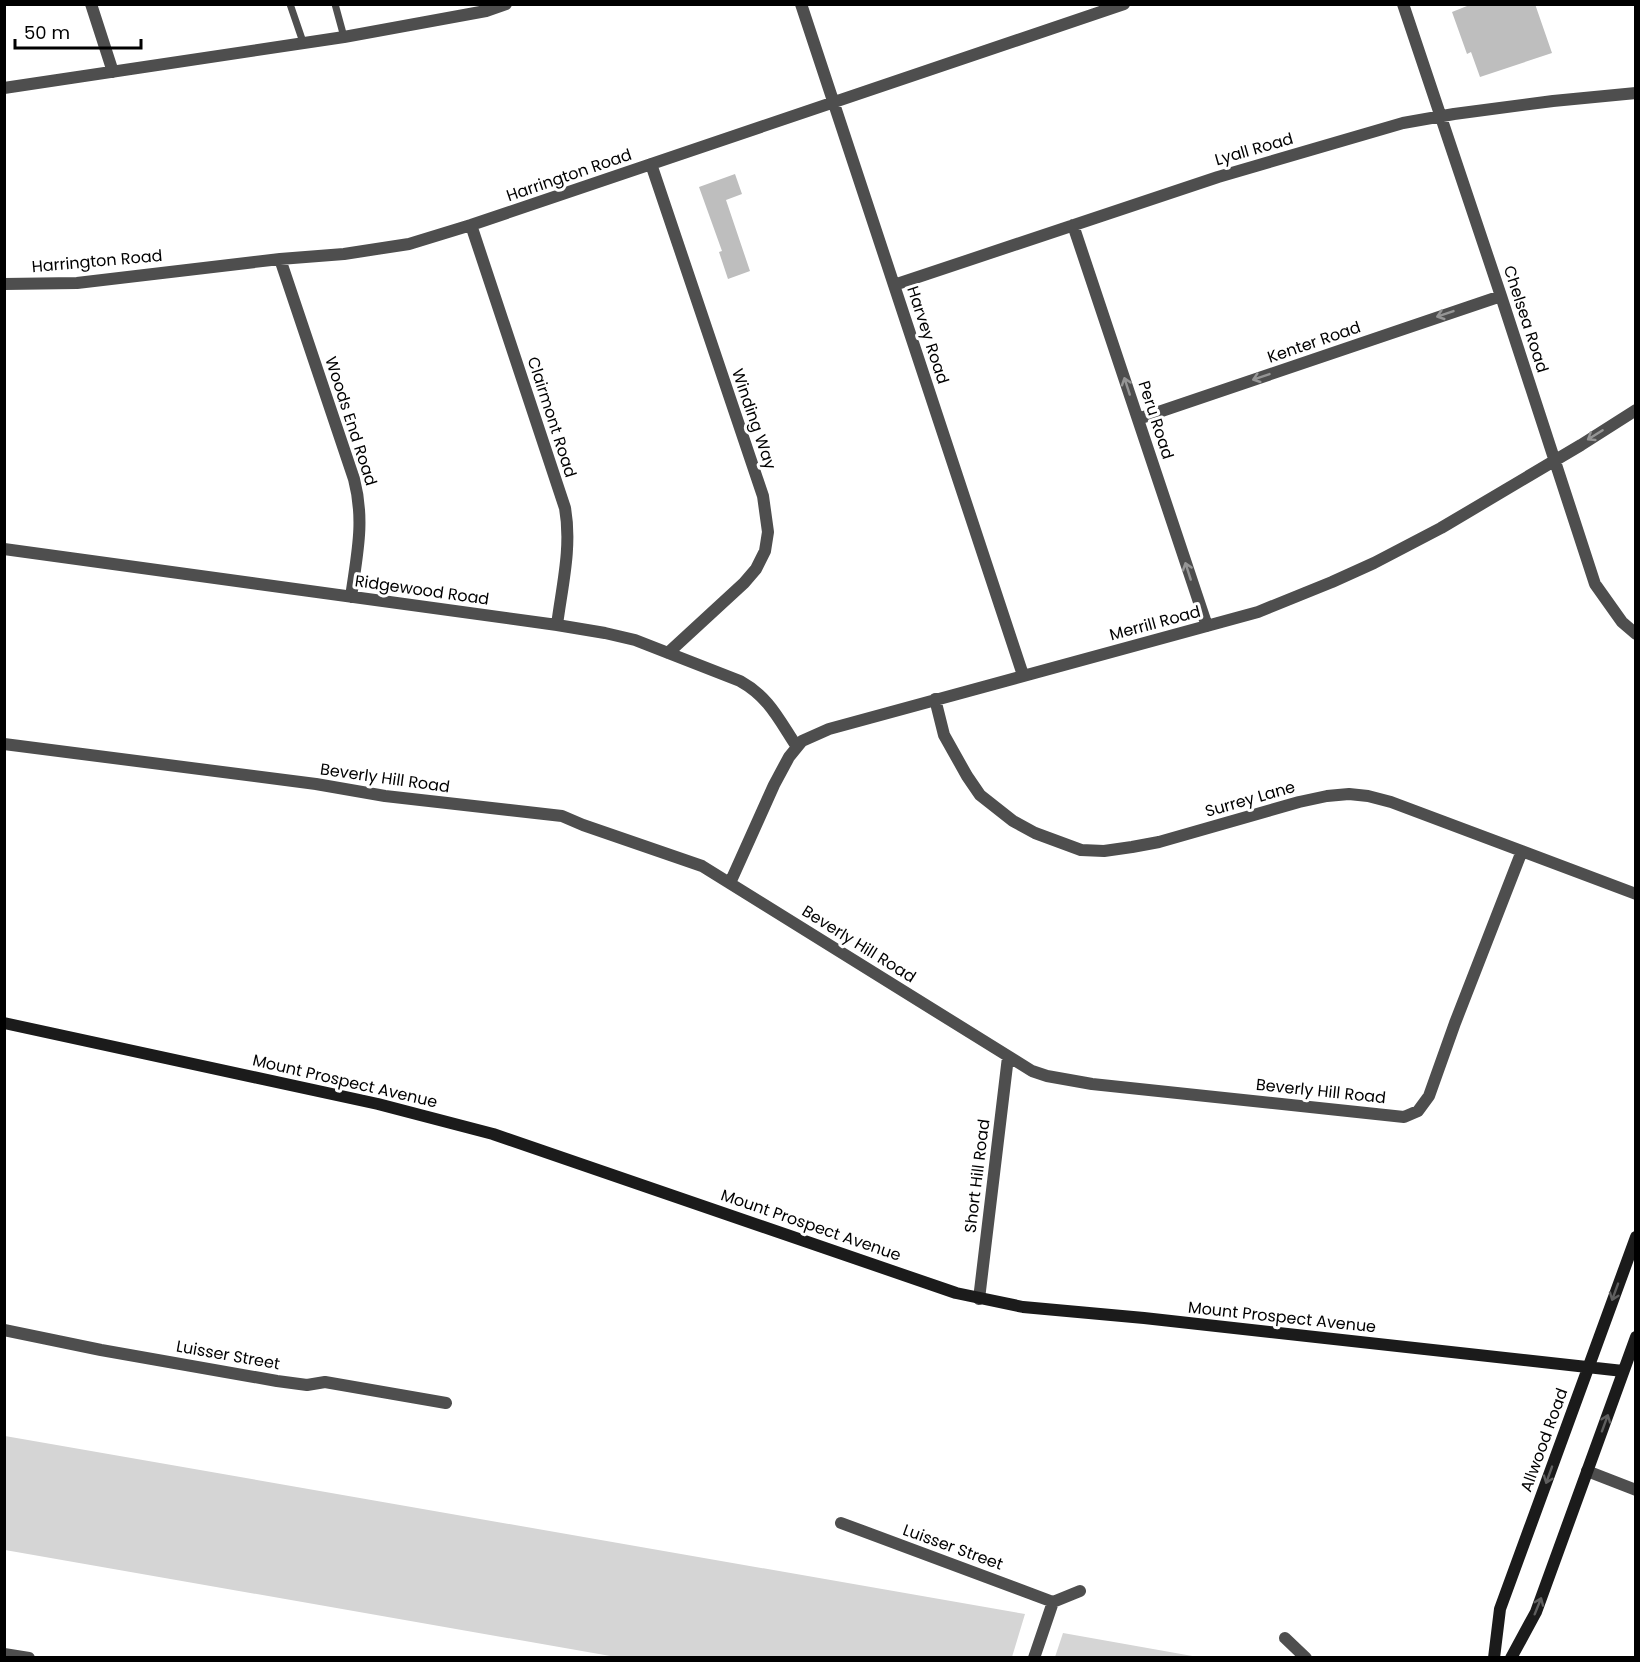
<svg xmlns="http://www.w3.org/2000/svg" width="1640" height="1662" viewBox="0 0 1640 1662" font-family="Poppins,sans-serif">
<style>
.green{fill:#d5d5d5}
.building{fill:#bebebe}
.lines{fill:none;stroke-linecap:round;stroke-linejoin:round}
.lane{stroke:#4e4e4e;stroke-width:7}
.street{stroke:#4e4e4e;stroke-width:12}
.secondary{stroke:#1b1b1b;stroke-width:12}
.oneway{stroke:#959595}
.oneway2{stroke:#5f5f5f}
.labels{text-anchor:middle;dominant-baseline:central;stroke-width:6;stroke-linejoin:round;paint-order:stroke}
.street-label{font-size:16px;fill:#000;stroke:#fff}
</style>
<rect width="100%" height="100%" fill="#fff"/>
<!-- green -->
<path class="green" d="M4 1436H5L1025 1614 1012 1657H616L5 1550Z
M1063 1633 1198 1657H1055Z"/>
<!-- building -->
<path class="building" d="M1472 4H1535L1552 53 1480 77 1471 52 1467 54 1452 12Z
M735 174 742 194 726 200 750 271 728 279 719 252 722 251 699 187Z"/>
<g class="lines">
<!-- lane -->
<path class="lane" d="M290 4 303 42
M335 4 344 37"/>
<!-- street -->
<path class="street" d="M91 4 113 72
M801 4 1023 675
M1403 4 1501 296 1595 584 1622 622 1636 634
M4 88 344 37 486 11 506 4
M651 164 763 496 768 532 765 551 756 569 744 583 668 653
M471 225 565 508C572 547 562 586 557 625
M1073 225 1207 626
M280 259 354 479C365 521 357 554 351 597
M4 284 77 283 280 259 344 254 409 244 471 225 1124 4
M894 285 1218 177 1403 123 1454 114 1553 101 1636 93
M1138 419 1501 296
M4 549 557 625 605 633 635 640 740 681C769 697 779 720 797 747
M935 699 944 735 967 776 980 795 1013 821 1035 833 1081 850 1104 851 1132 847 1159 842 1299 802 1327 796 1349 794 1368 796 1391 802 1636 894
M4 744 316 784 385 796 562 816 583 825 702 866 1032 1071 1047 1076 1092 1084 1404 1117 1418 1111 1429 1096 1455 1023 1522 851
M730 883 774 785 789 757 802 741 829 729 1258 612 1332 582 1374 563 1441 528 1581 445 1636 410
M979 1299 1008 1057
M4 1330 101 1350 277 1381 307 1385 325 1382 446 1403
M1587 1471 1636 1490
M841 1523 1053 1602
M1285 1638 1306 1658
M4 1654 29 1658
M1034 1658 1053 1602 1080 1591"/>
<!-- secondary -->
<path class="secondary" d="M4 1023 378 1104 493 1134 956 1293 1023 1307 1144 1318 1623 1371
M1494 1658 1500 1609 1636 1237
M1511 1658 1536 1612 1636 1337"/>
</g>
<!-- one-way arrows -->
<defs><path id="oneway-shaft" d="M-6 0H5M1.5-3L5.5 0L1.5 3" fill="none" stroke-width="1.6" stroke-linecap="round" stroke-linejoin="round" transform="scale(1.5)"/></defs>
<g class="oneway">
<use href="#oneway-shaft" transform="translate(1445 314) rotate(161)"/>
<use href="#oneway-shaft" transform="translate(1261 377) rotate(161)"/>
<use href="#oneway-shaft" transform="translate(1127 386) rotate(-108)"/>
<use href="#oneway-shaft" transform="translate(1595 435) rotate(148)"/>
<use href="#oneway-shaft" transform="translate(1188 571) rotate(-108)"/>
</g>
<g class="oneway2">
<use href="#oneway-shaft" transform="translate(1615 1292) rotate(110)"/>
<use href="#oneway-shaft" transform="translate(1605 1423) rotate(-70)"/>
<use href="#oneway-shaft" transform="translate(1549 1475) rotate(110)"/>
<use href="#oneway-shaft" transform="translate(1538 1606) rotate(-68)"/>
</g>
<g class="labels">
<!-- street labels -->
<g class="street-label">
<text transform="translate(1254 149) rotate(-16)">Lyall Road</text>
<text transform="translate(569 175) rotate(-19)">Harrington Road</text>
<text transform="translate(97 261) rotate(-5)">Harrington Road</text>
<text transform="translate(1526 319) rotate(72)">Chelsea Road</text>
<text transform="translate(928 335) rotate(72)">Harvey Road</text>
<text transform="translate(1314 342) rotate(-19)">Kenter Road</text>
<text transform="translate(552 417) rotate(72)">Clairmont Road</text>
<text transform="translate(754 419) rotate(71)">Winding Way</text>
<text transform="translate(1156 420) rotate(72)">Peru Road</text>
<text transform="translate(351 421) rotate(72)">Woods End Road</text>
<text transform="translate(422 590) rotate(8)">Ridgewood Road</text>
<text transform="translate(1155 623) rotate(-15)">Merrill Road</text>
<text transform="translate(385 778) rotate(8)">Beverly Hill Road</text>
<text transform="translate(1250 799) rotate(-16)">Surrey Lane</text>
<text transform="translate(859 944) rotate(32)">Beverly Hill Road</text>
<text transform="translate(345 1081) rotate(13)">Mount Prospect Avenue</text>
<text transform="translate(1321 1091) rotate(6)">Beverly Hill Road</text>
<text transform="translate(977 1176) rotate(-83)">Short Hill Road</text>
<text transform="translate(811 1225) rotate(19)">Mount Prospect Avenue</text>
<text transform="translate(1282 1317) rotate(6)">Mount Prospect Avenue</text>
<text transform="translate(228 1355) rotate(10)">Luisser Street</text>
<text transform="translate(1544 1440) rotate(-70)">Allwood Road</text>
<text transform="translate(953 1547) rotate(20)">Luisser Street</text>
</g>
</g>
<!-- border -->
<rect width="1640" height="1662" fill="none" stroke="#000000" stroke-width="12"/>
<!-- scale -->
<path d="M15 39v9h126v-9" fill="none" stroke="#000000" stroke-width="3"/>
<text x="24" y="39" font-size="18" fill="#000000" stroke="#ffffff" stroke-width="4.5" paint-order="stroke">50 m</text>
</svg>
